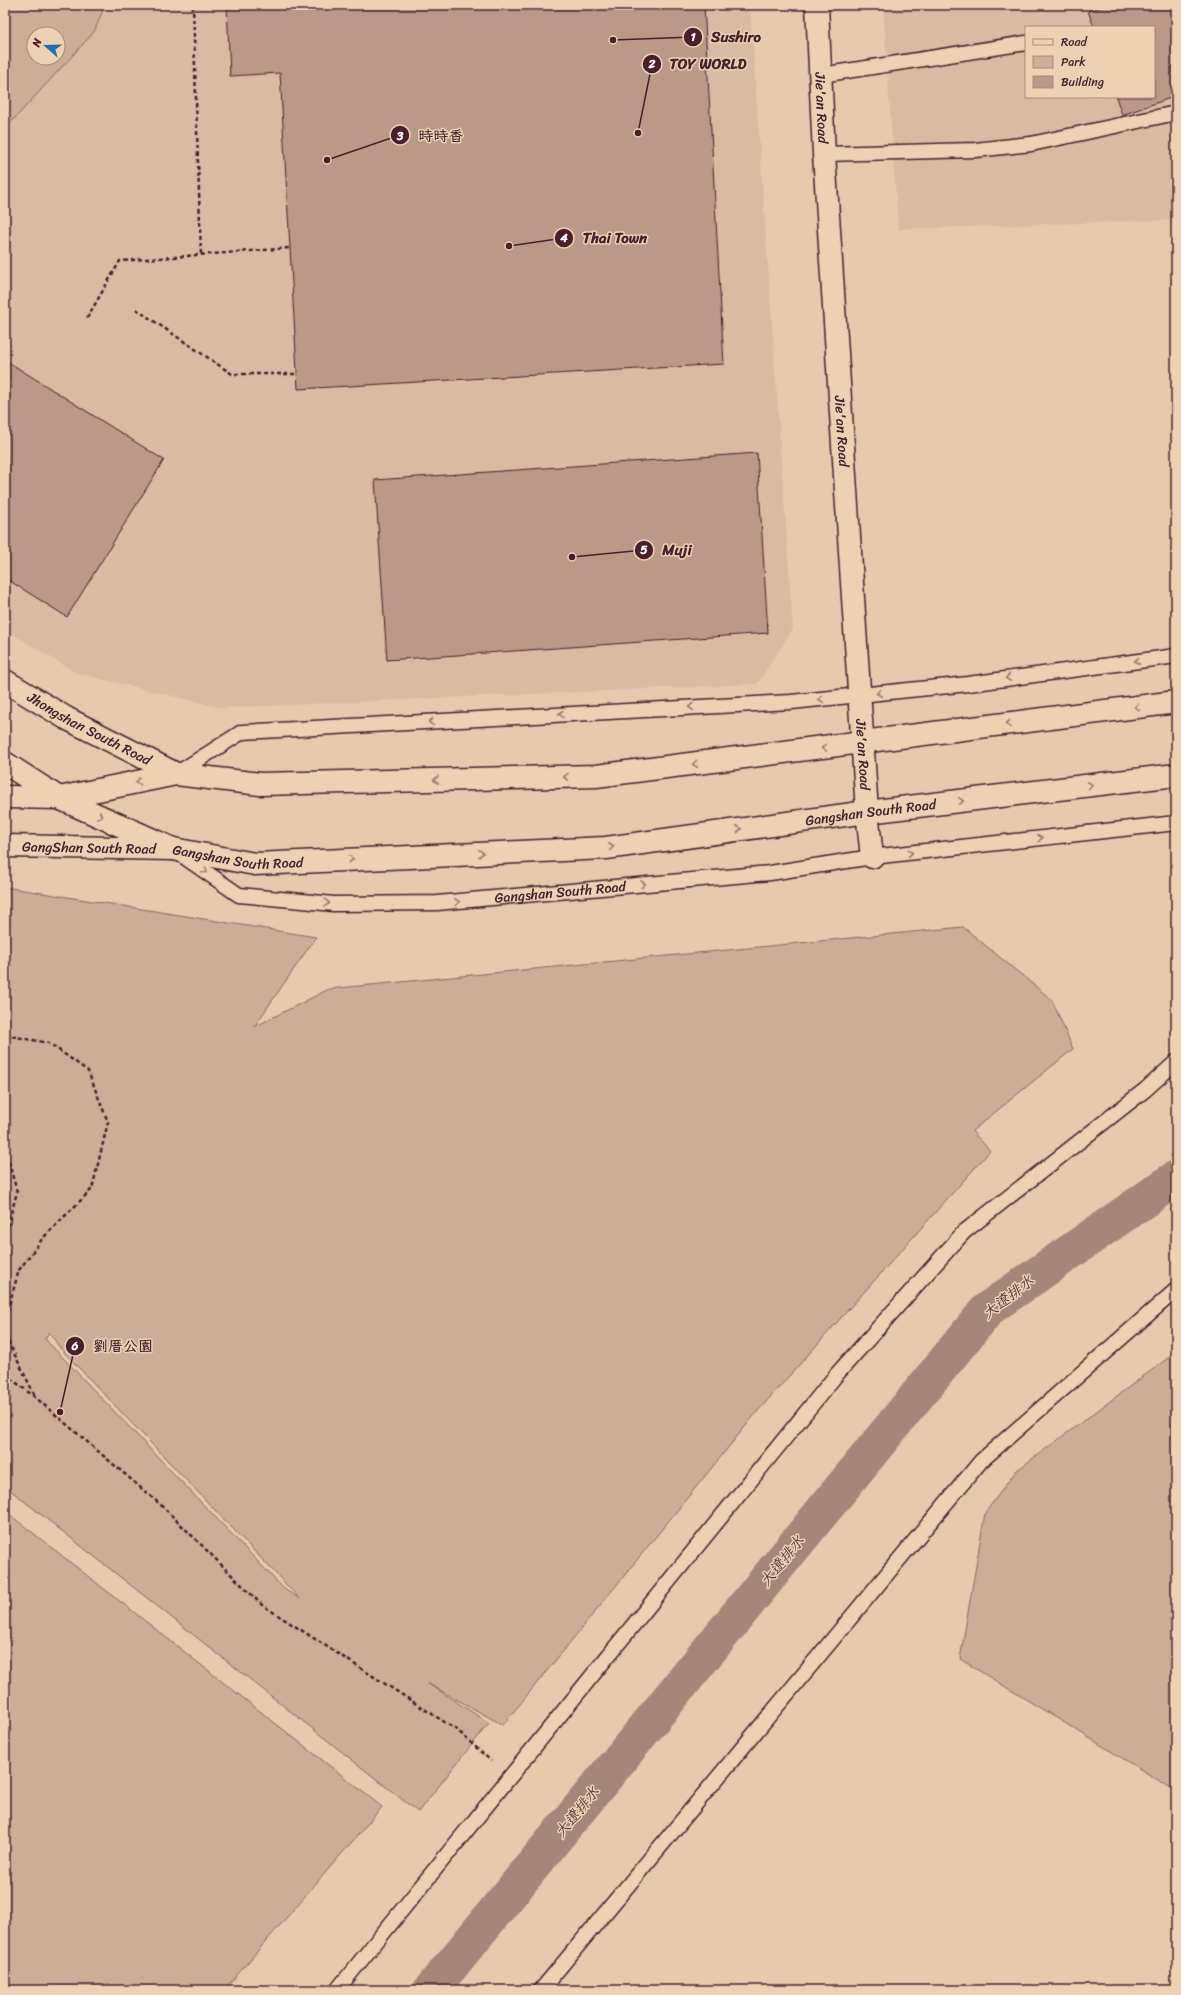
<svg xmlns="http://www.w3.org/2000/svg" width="1181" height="1995" viewBox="0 0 1181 1995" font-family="Sriracha,'LXGW WenKai TC',sans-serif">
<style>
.built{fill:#d9bba3;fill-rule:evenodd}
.green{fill:#ccad98;stroke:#8b6662;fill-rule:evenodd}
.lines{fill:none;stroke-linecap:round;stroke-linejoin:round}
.canal{stroke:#a7867a;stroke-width:36}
.building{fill:#ba9989;stroke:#4a1f2b}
.lane-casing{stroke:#4a1f2b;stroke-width:17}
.street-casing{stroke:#4a1f2b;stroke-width:25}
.primary-casing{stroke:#4a1f2b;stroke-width:25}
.path{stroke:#4a1f2b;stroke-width:2.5;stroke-dasharray:4 3;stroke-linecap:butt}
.lane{stroke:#ecd1b3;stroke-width:14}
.street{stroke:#ecd1b3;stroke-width:22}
.primary{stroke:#ecd1b3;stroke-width:22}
.oneway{stroke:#9b786f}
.labels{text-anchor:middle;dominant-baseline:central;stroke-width:3;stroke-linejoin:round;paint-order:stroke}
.street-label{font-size:14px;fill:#4a1f2b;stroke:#ecd1b3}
.water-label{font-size:15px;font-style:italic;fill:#61393f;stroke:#ecd1b3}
.leader{fill:none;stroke:#4a1f2b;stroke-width:1.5}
.callout-dot{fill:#4a1f2b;stroke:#ecd1b3;stroke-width:1.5}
.mark-label{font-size:12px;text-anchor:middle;font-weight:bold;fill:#fff}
.callout-label{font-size:15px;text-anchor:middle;font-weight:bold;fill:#4a1f2b;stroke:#ecd1b3;stroke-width:3;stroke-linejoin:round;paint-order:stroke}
</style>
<rect width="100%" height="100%" fill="#e6caae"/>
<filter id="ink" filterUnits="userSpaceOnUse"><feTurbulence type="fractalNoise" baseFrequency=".025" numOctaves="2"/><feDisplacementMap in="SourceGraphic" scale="8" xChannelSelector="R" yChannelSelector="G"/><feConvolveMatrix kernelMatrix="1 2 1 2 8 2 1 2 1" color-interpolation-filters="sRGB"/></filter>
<g filter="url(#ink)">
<!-- built -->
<path class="built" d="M5 5H750L793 629 757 684 222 708 76 673 5 629ZM34 34H58V58H34Z
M883 5H1176V220L898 229ZM1026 27H1154V97H1026Z"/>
<!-- green -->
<path class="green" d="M5 5H105L94 32 5 129ZM34 34H58V58H34Z
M5 887 316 937 254 1027 329 989 963 927 1052 1000 1073 1049 972 1131 990 1151 757 1412 503 1725 427 1683 489 1723 418 1812 5 1486ZM49 1332 60 1348 300 1599 284 1589 45 1339Z
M1176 1352V1791L960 1659 985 1513 1016 1471Z
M5 1511 382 1807 224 1990H5Z"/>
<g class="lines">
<!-- canal -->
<path class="canal" d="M431 1990 988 1309 1176 1178"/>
</g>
<!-- building -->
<path class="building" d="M227 5H704L724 364 298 389 280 73 230 76Z
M1106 5H1176V96L1122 115 1116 97H1154V27H1094L1088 11Z
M5 360 164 460 67 617 5 578Z
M757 453 768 633 387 660 375 480Z"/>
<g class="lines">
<!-- lane casing -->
<g class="lane-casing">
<g id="lane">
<path d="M821 75 1026 43"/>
<path d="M824 154 975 150 1031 144 1176 113"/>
<path d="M176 774 242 732 791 702 968 684 1176 656"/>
<path id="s1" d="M180 854 239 895 334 904 437 903 770 873 872 857 1176 823"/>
<path d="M337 1990 837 1374 964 1232 1145 1090 1176 1062"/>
<path d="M541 1990 981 1461 1176 1290"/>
</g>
</g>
<!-- street casing -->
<g class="street-casing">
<g id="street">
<path id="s2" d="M817 5 824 154 867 812 872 857"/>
<path d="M5 797 59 798 176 774"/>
<path id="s3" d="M5 846 173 849"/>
</g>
</g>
<!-- primary casing -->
<g class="primary-casing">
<g id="primary">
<path id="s4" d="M5 681 66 718 176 774 260 784 596 776 1176 702"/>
<path id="s5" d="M5 763 59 798 173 849 255 864 606 848 867 812 1176 775"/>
</g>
</g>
<!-- path -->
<path class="path" d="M193 5 201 255
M136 309 232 374H297
M87 318 120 261 290 248
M5 1035 49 1043 88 1071 108 1122 92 1189 43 1238 19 1270 5 1319
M5 1148 17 1192 5 1237
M5 1335 35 1396
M5 1374 36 1398 162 1506 262 1605 457 1730 491 1761"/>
<!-- lane -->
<use href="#lane" class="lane"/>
<!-- street -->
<use href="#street" class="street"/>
<!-- primary -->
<use href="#primary" class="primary"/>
</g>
<!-- one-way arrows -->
<defs><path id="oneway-chevron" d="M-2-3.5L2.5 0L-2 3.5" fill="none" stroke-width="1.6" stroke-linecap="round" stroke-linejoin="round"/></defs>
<g class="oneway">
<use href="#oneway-chevron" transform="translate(1137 661) rotate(172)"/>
<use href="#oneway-chevron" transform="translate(1008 678) rotate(172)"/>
<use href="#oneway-chevron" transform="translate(879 693) rotate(174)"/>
<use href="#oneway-chevron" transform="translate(821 699) rotate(175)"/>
<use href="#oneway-chevron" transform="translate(691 707) rotate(177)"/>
<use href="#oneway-chevron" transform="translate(1137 707) rotate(172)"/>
<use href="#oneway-chevron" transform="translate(561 714) rotate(177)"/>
<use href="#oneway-chevron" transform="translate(431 722) rotate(177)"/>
<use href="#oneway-chevron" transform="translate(1008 724) rotate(172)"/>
<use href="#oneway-chevron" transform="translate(824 748) rotate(173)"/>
<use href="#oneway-chevron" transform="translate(695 764) rotate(173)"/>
<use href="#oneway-chevron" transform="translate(566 777) rotate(179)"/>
<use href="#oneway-chevron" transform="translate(436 780) rotate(179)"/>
<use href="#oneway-chevron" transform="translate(138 782) rotate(168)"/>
<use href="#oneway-chevron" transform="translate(1090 785) rotate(-7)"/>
<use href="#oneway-chevron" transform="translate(961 801) rotate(-7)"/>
<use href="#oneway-chevron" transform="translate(100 816) rotate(24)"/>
<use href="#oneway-chevron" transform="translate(739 829) rotate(-8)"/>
<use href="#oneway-chevron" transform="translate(1040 838) rotate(-6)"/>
<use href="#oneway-chevron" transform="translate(611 847) rotate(-7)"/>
<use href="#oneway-chevron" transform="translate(481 853) rotate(-3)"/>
<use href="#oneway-chevron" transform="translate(910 853) rotate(-6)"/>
<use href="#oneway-chevron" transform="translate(351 859) rotate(-3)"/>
<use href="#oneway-chevron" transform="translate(205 871) rotate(35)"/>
<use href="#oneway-chevron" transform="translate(643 884) rotate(-5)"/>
<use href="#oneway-chevron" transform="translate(457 902) rotate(-5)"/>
<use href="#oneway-chevron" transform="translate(327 903) rotate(5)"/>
</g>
</g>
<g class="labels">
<!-- street labels -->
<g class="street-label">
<text stroke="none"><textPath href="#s2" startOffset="103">Jie'an Road</textPath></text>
<text stroke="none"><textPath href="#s2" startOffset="427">Jie'an Road</textPath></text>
<text stroke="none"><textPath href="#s4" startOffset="97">Jhongshan South Road</textPath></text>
<text stroke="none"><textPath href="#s2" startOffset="751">Jie'an Road</textPath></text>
<text stroke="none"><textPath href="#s5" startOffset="891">Gangshan South Road</textPath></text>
<text stroke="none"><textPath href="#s3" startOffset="84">GangShan South Road</textPath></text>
<text stroke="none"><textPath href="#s5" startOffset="255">Gangshan South Road</textPath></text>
<text stroke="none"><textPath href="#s1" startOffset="394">Gangshan South Road</textPath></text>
</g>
<!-- water labels -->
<g class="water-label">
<text transform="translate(1008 1297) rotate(-38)">大遼排水</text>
<text transform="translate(782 1561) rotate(-51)">大遼排水</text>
<text transform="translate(577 1812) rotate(-51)">大遼排水</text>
</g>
</g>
<!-- callouts -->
<path class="leader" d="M613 40L693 37M638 133L652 64M327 160L400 135M509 246L564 238M572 557L644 550M60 1412L75 1346"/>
<g class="callout-dot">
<circle cx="613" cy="40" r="4"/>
<circle cx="638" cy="133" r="4"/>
<circle cx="327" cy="160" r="4"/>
<circle cx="509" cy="246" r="4"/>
<circle cx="572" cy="557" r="4"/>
<circle cx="60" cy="1412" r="4"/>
<circle cx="693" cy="37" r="10"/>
<circle cx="652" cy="64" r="10"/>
<circle cx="400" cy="135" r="10"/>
<circle cx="564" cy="238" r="10"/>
<circle cx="644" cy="550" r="10"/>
<circle cx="75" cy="1346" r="10"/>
</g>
<g class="mark-label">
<text x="693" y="41">1</text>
<text x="652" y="68">2</text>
<text x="400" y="140">3</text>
<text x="564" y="242">4</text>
<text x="644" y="554">5</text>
<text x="75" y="1350">6</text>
</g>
<g class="callout-label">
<text x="736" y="42">Sushiro</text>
<text x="708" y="69">TOY WORLD</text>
<text x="441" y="141">時時香</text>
<text x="615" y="243">Thai Town</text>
<text x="677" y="555">Muji</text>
<text x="123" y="1351">劉厝公園</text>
</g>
<!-- margin -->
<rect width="1181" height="1995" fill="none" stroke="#ecd1b3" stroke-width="20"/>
<rect x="10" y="10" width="1161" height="1975" fill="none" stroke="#4a1f2b" stroke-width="1.5" filter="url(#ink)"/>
<!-- legend -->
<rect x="1025" y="26" width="130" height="72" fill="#ecd1b3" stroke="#ab8a7d"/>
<rect x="1033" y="39" width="20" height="6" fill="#ecd1b3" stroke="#ab8a7d"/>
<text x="1061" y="46" font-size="12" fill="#4a1f2b">Road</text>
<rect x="1033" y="56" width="20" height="12" fill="#ccad98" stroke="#ab8a7d"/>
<text x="1061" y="66" font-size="12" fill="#4a1f2b">Park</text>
<rect x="1033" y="76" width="20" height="12" fill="#ba9989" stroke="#ab8a7d"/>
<text x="1061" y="86" font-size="12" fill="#4a1f2b">Building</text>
<!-- north arrow -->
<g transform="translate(46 46) rotate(290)"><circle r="19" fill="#ecd1b3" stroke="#ab8a7d"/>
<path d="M0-3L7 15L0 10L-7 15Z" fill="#1f6fb2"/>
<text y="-6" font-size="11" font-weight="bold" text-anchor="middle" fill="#4a1f2b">N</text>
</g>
</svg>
